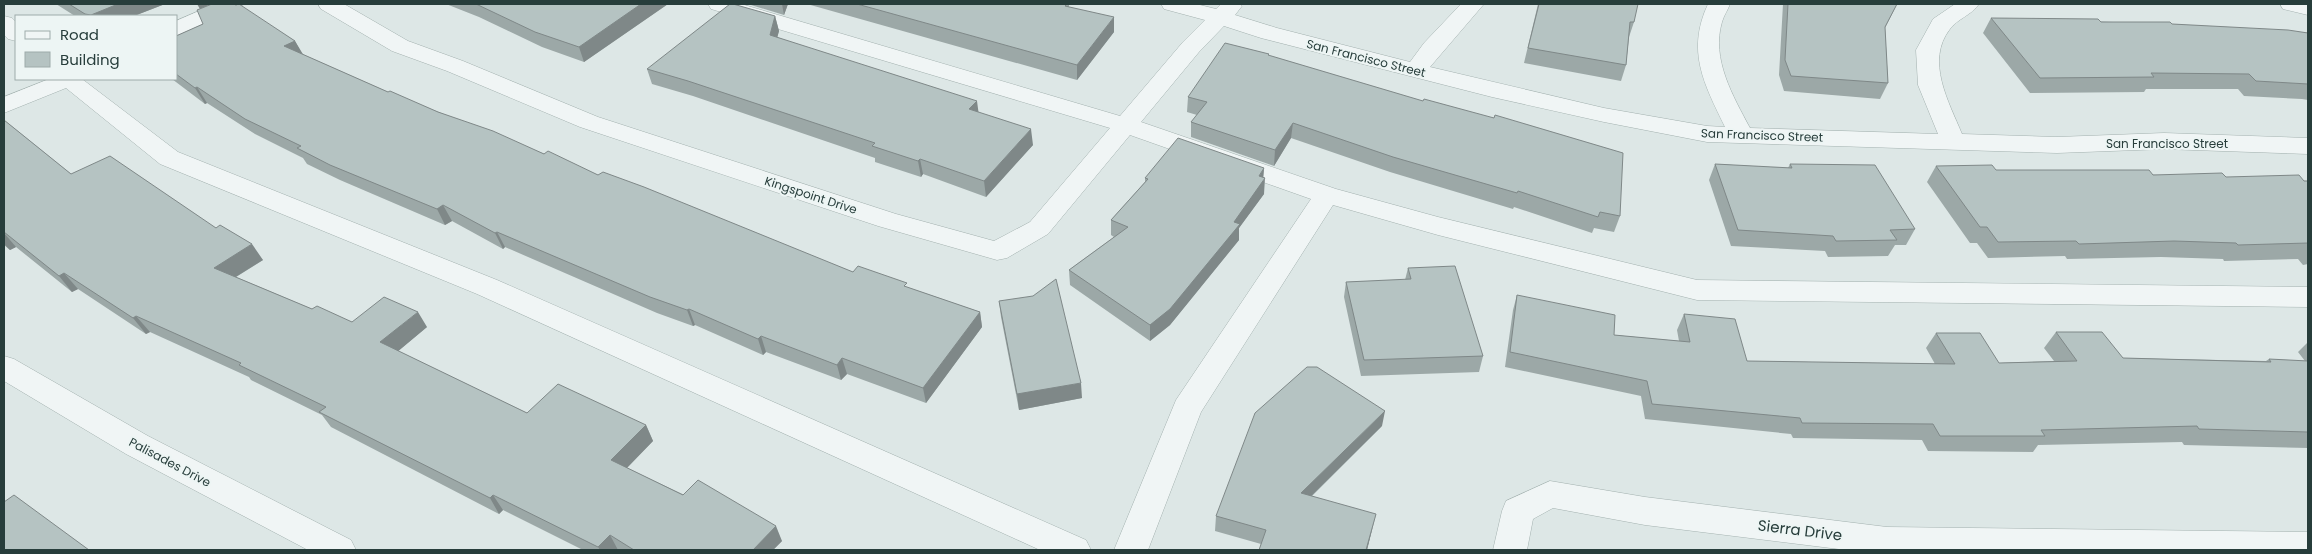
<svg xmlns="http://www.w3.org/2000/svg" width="2312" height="554" viewBox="0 0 2312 554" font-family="Poppins,sans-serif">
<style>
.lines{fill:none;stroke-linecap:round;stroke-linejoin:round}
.minor-casing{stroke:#a3b1af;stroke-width:1}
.minor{fill:#f0f5f5;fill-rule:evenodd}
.wall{fill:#9ca8a7}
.shaded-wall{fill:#7f8888}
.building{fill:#b5c3c2;stroke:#7f8888}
.labels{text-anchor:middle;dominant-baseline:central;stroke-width:4;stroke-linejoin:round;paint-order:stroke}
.street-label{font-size:12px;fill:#273d3b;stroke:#edf5f4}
.near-street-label{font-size:15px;fill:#273d3b;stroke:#edf5f4}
</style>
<rect width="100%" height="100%" fill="#dde7e6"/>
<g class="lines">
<!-- minor casing -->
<g class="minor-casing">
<path id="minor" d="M215 4H243L240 9 176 36V21Z
M318 4H344L408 41 463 61 598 117 896 214 994 241 1030 222 1110 128 711 9 708 4H741L1120 116 1183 42 1205 20 1164 9 1161 4H1196L1216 9 1221 4H1240L1242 6 1235 15 1277 28 1410 62 1424 43 1461 4H1484L1430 67 1604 108 1707 126 1725 127C1704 84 1686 51 1708 4H1730C1728 10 1724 15 1722 22 1711 59 1733 96 1750 128L1938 134 1918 85 1916 50 1933 19 1955 4H1979C1972 15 1957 19 1950 29 1925 61 1949 102 1962 134L2057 137 2164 133 2308 138V154L2164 149 2057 153 1707 142 1604 122 1492 97 1261 38 1224 26 1199 52 1141 122 1336 189 1438 217 1697 280 2308 287V307L1697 300 1438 235 1333 205 1201 412 1148 550H1114L1176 400 1311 199 1130 135 1048 234 1007 258 997 260 878 226 580 127 447 71 392 51 321 9Z
M2280 4H2308V15L2283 9Z
M4 16 12 18 16 22V41L8 39 4 35Z
M49 79H82L178 152 497 280 1086 540 1091 550H1040L477 294 160 164 66 88 4 113V97Z
M4 356 14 359 148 436 351 540 356 550H308L126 454 4 381Z
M1550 481 1645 497 1887 527 2308 532V550H1847L1645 525 1553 508 1533 519 1527 550H1493L1502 511 1506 501Z"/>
</g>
<!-- minor -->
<use href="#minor" class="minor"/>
</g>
<!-- wall -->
<path class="wall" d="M56 4H165L134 16H75Z
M446 4H668L584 62 542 47 479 17Z
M751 4H788L784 15 751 5Z
M807 4H1069V7L1114 32 1077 80Z
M1538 4 1634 22 1629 37 1626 65 1621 81 1524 63Z
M1783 4H1897L1885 28 1888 83 1880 99 1784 91 1779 75Z
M236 5 295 41 302 54 388 92 598 175 853 272 907 287 980 312 982 327 926 403 847 374 841 380 766 352 763 355 695 325 693 326 657 313 505 247 503 249 452 221 445 225 340 180 307 164 303 158 255 134 207 103 205 104 172 79H176V36L203 24Z
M775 16 779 31 777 37 978 112 1033 145 986 197 923 174 921 177 875 162V158L693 96 652 84 647 69Z
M1991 18 2172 24 2308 33V100L2302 99 2244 96 2238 89H2146L2144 92 2030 93 1983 33Z
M1269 56 1620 216 1614 232 1594 228 1592 233 1514 207 1513 209 1390 172 1291 138 1274 166 1191 137V122L1197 115 1187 112 1188 97Z
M4 120 71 174 216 228 263 260 236 277 312 309 352 322 427 327 398 351 527 413 646 425 653 441 627 468 782 541 773 550H583L503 510 499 514 331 427 322 415 251 380 249 377 150 332 146 334 78 289 72 292 16 247 10 250 4 245Z
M1715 164 1788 168 1790 164 1915 229 1906 245H1895L1888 256 1828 257 1825 251 1731 246 1709 180Z
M1936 166 1996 170 2226 177 2308 181V264L2303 265 2298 259 2224 261 2223 259 2161 257 2067 259 2065 256 1988 258 1977 243H1970L1927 182Z
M1264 168 1263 178 1264 194 1239 228V240L1170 325 1150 341 1070 285 1069 270 1114 237 1111 235V220L1145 182V178Z
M1408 268 1483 356 1479 372 1361 376 1344 297 1346 282 1405 280Z
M1517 295 1614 335 1679 341 1677 330 1684 314 1747 361 1935 364 1926 348 1936 333 1999 363 2054 361 2044 348 2056 332 2123 358 2266 361 2269 359 2305 361 2298 352 2308 342V448L2184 445 2182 442 2038 445 2033 452 1928 451 1922 440 1793 438 1791 434 1645 419 1641 396 1505 367 1513 310Z
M999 301 1082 398 1019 410 1001 317Z
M1382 426 1312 496 1372 529 1367 550H1259L1261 544 1215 531 1216 516Z"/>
<!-- shaded-wall -->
<path class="shaded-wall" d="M118 4H165L134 16H92L91 15Z
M197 4H211L200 9Z
M641 4H668L584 62 579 47Z
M782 4H788L784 15Z
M775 16 779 31 774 50 770 35Z
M1114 17V32L1077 80V65Z
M295 41 304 56 284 46Z
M197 87 207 103 205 104 195 88Z
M977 101 979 116 969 109Z
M1293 123 1291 138 1274 166 1275 150Z
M1031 129 1033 145 986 197 984 181Z
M920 159 923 174 921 177 918 161Z
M1264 168 1263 181 1265 178 1264 194 1239 228V240L1170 325 1150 341V325L1234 222Z
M443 205 452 221 445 225 437 209Z
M497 232 505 247 503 249 495 233Z
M4 233 16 247 10 250 4 244Z
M252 244 263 260 226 283 214 268Z
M64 273 78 289 72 292 59 276Z
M689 309 695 325 693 326 687 310Z
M418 312 427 327 390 358 380 342Z
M980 312 982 327 926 403 923 388Z
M136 316 150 332 146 334 133 318Z
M761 336 766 352 763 355 758 339Z
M842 358 847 374 841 380 837 365Z
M1081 383 1082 398 1019 410 1017 394Z
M1385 411 1382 426 1299 508 1301 493Z
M646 425 653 441 619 476 611 460Z
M493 495 503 510 499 514 490 498Z
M1376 514 1367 550H1366Z
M776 526 782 541 773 550H753Z
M610 535 618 550H600L598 547Z"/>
<!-- building -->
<path class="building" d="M69 4H118L91 15 85 14Z
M212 4H233L236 5 239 4 295 41 284 46 388 92 390 91 438 112 493 131 544 154 548 151 598 175 603 172 644 187 853 272 858 266 907 283 904 286 980 312 923 388 842 358 837 365 761 336 758 339 689 309 687 310 650 297 497 232 495 233 443 205 437 209 330 165 297 148 301 146 245 119 197 87 195 88 176 74V36L203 24 197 10Z
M476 4H641L579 47 535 32Z
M730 4H733L775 16 770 35 977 101 969 109 1031 129 984 181 920 159 918 161 872 146 875 143 688 81 647 69Z
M857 4H1067L1065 6 1114 17 1077 65Z
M1539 4H1638L1634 22H1630L1626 65 1528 48Z
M1788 4H1897L1885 27 1888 83 1791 76 1785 60Z
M1991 18 2098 19 2101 22H2170L2172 24 2288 30 2308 33V84L2256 81 2249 74 2151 73 2154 77 2040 78Z
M1225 43 1269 54 1268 55 1423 101 1424 99 1494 118 1495 115 1623 153 1620 216 1600 212 1598 217 1518 191 1517 193 1393 157 1293 123 1275 150 1191 122 1207 102 1188 97Z
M4 120 71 174 110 156 216 228 220 225 252 244 214 268 312 309 317 306 352 322 384 297 418 312 380 342 527 413 558 384 646 425 611 460 683 495 698 480 776 526 753 550H634L610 535 598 547 493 495 490 498 319 412 326 407 239 365 241 363 136 316 133 318 64 273 59 276 4 232Z
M1178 138 1264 168 1259 176 1265 178 1234 222 1240 224 1170 309 1150 325 1069 270 1128 227 1111 220 1148 179 1145 178Z
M1715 164 1792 168 1790 164 1875 165 1915 229 1890 230 1897 240 1836 241 1833 236 1738 230Z
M1992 165 1996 170H2149L2153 175 2222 173 2226 177 2299 175 2304 181H2308V243L2238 245 2236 243 2174 241 2079 244 2076 241 1998 242 1987 227H1980L1936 166Z
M1455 266 1483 356 1364 360 1346 282 1411 279 1408 268Z
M1056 279 1081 383 1017 394 999 301 1033 296Z
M1517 295 1615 315 1614 335 1690 342 1684 314 1735 319 1747 361 1955 364 1936 333H1980L1999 363 2077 361 2056 332H2102L2123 358 2271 362 2269 359 2308 361V432L2199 429 2197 426 2041 430 2045 436H1940L1933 424 1802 423 1800 418 1652 404 1647 381 1510 352Z
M1307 367H1317L1385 411 1301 493 1376 514 1366 550H1259L1266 530 1216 516 1255 413Z
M14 495 89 550H4V502Z"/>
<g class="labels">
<!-- street labels -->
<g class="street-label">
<text transform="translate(1366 58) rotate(14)">San Francisco Street</text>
<text transform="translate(1762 135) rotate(2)">San Francisco Street</text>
<text x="2167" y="143">San Francisco Street</text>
<text transform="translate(811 195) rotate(18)">Kingspoint Drive</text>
<text transform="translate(170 462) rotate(28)">Palisades Drive</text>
</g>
<!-- near-street labels -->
<g class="near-street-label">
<text transform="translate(1800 530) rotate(7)">Sierra Drive</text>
</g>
</g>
<!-- border -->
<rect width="2312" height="554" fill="none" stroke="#273d3b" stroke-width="10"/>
<!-- legend -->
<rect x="15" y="15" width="162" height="65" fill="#edf5f4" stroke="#9eabaa"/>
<rect x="25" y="31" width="25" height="8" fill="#f0f5f5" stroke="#9eabaa"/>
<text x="60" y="40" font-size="15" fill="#273d3b">Road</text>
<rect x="25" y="52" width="25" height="15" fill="#b5c3c2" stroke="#9eabaa"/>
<text x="60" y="65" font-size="15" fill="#273d3b">Building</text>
</svg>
